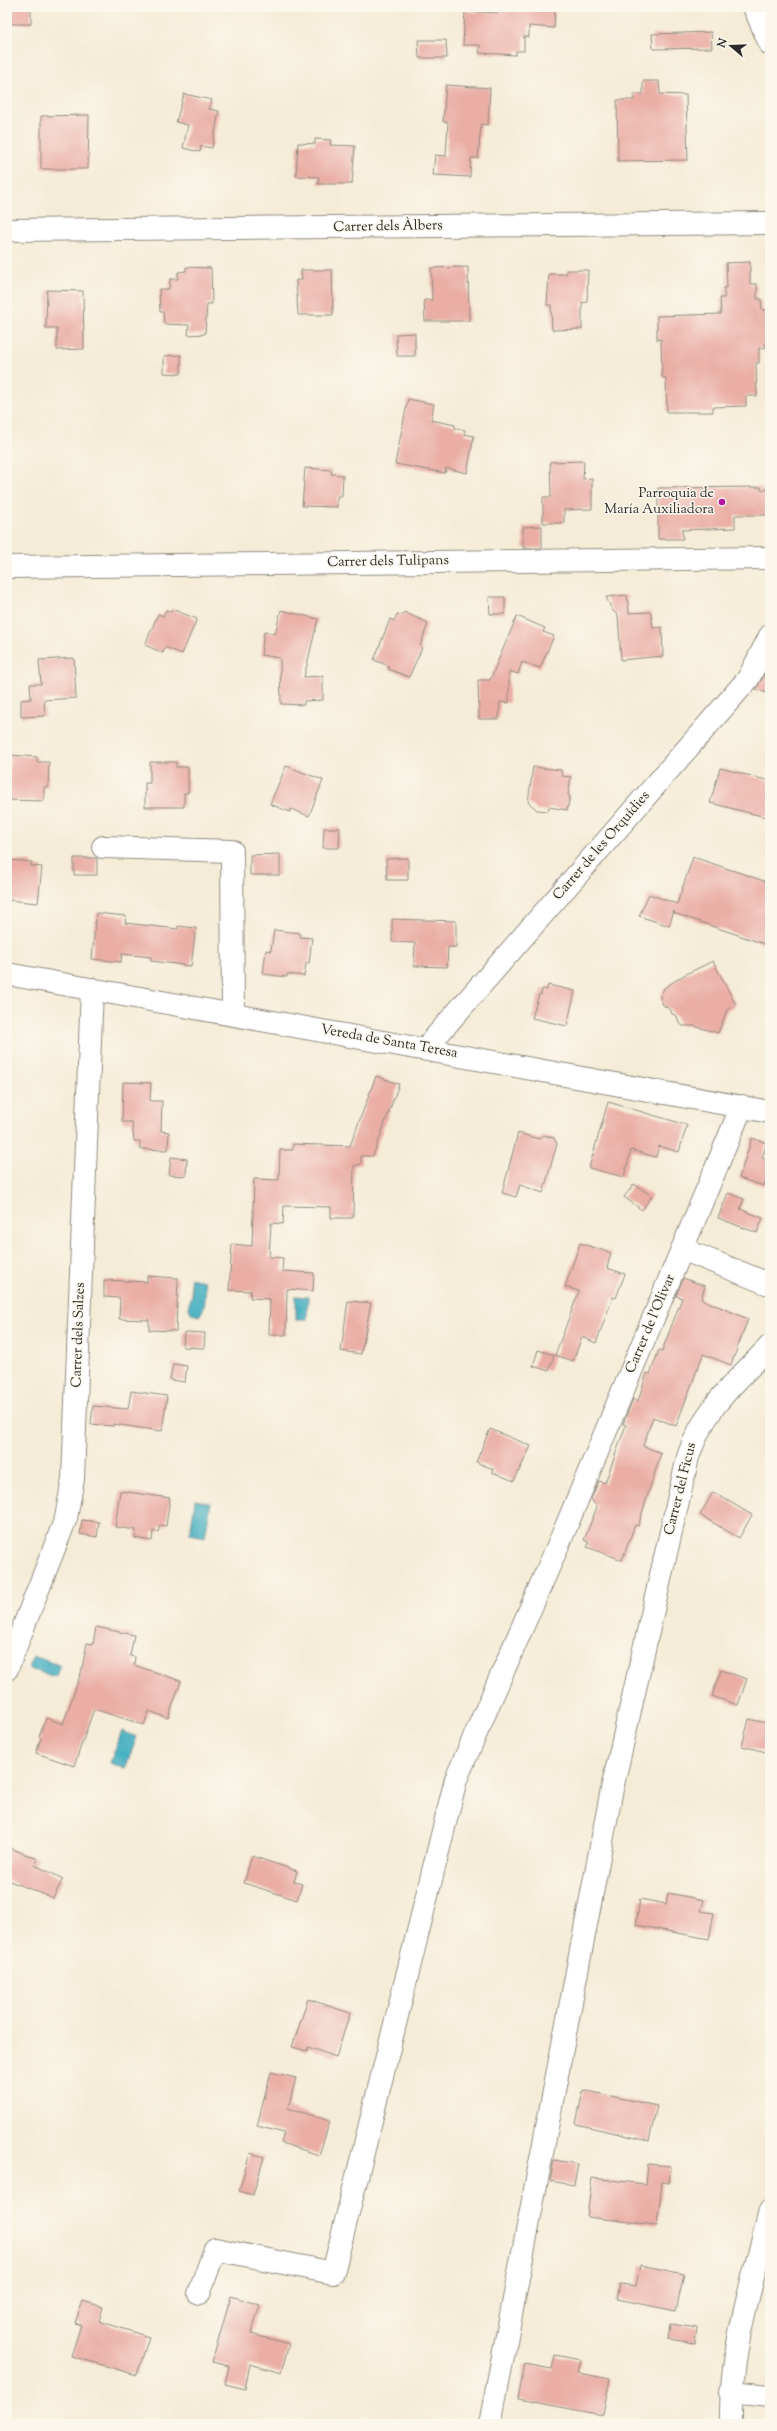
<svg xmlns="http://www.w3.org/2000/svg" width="777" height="2431" viewBox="0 0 777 2431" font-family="'Sorts Mill Goudy',serif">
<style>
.water{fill:#42adc0;stroke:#366c76}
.building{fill:#eaaea5}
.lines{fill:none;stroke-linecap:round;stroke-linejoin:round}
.minor-casing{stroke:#908c81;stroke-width:24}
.minor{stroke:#fff;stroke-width:22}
.poi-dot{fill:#b5179e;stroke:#fbf7ec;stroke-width:1.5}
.labels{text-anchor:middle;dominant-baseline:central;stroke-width:3;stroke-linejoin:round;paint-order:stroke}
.street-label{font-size:14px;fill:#2b2b2b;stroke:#fbf7ec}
.poi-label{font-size:14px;fill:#2b2b2b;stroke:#fbf7ec;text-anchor:end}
</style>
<rect width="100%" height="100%" fill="#fbf7ec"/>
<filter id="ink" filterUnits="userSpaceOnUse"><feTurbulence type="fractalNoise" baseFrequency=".025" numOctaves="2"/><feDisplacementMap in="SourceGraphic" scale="8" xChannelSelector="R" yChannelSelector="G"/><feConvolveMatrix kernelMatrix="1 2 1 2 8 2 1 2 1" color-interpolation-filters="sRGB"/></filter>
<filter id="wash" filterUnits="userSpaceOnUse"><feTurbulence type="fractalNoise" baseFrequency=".012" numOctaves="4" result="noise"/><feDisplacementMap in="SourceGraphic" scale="16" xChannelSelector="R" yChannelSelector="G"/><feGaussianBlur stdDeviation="0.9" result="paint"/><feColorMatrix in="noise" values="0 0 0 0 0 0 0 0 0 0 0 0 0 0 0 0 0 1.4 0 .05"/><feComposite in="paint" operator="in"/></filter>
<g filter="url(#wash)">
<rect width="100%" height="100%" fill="#f5ecd7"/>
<!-- water -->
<path class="water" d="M190 1278 204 1281C207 1289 206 1309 199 1316L192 1314 188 1307 192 1295Z
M296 1296 308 1297 307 1320H296Z
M195 1500 211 1503 205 1537 190 1534Z
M33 1656 60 1665 56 1677 29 1669Z
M122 1731 137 1737 125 1769 110 1763Z"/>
<g id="blocks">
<!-- building -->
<path class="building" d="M7 7H31V24H7Z
M498 7H555L554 28 529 26V37L524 36V51H516V55L479 53 480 45H463L465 11 498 13Z
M711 32 712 48 653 49 652 34Z
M418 40H446L447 58H419Z
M643 81H659L660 94 686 95 688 160 618 161 617 100H634V94H643Z
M446 85 490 88 488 125 481 124 478 158H471L470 177 433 175 435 155 446 156 448 122H443Z
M184 94 212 100 209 109 219 111 212 148 201 146 200 152 183 148 188 125 176 122Z
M89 115 88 169H41V116Z
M315 139 331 140 330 145 355 146 352 184H318L319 177 296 176 298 143 315 144Z
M750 262V284H757V299H761L762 310H770V342H766L765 348H759V363H756L757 396H746V406L713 407V412H667L666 378 662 377 661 339 657 340V316L721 314 720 298H724V288L727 287 726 263Z
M186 267 211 268 212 304H207L205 334 188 335 189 325 164 324 163 312H160L159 289H169L170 279H178V272L186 271Z
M468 267 469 321H425L424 300H432L431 268Z
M301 270H332L333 315H298L296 280H302Z
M567 270H588L587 302 582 303V329L552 330 551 305H547L549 274H566Z
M47 290 83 291 84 349 57 350V328H46Z
M415 333V356H397L396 334Z
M181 355V374L164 373V356Z
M408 399 434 404 431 420 455 425V428L465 430 464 434 474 436 467 473 446 468 445 473 395 464Z
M584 461 583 479 592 478V509L564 510V523H543V497H551L550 462Z
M305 468 332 470 331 474 343 475 342 496H337V507L302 506Z
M761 487V490L770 489V515H735V528L682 530 683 539H658V488Z
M542 526V548H523V527Z
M627 595 629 613 651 612 653 628 662 627 663 656 621 660 618 615 612 610 606 597Z
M489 597H505V614H490Z
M172 609 197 619 182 654 165 647 163 653 145 645 158 614 163 616 166 610 171 612Z
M281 610 318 619 304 677 323 676V700L304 701V705L281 704 280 658 261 655 264 632 275 634Z
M404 612 428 623 420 647 422 648 409 677 388 669 389 666 374 660 390 619 394 621 397 614 403 615Z
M517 616 545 628 543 632 554 636 540 668 522 662 518 674 509 671V703L500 702 499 719H479L478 680H490Z
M74 658 76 698 44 700 45 716 21 717V700L31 699 30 684H41L39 660Z
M770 664V694L756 689Z
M10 755 37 757V762H49L48 787H44V801L7 800Z
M150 762H176V767H188V793H184V807H145V783H150Z
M286 766 323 780 309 816 291 809 290 812 270 804Z
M533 767 561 770 562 776 571 777 568 795 570 796 567 810 549 807 548 811 537 810 528 802Z
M720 768 770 781V818L710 803Z
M324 828H340L339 848H323Z
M280 854V875H250V855Z
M693 857 770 883V946L674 913V911L669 926 639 916 649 894 677 904Z
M74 858H97V875H74Z
M408 858V880H387L386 859Z
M8 860 32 862 31 866 42 867 38 903 7 900Z
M96 913 126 916 125 923 178 929V926L196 928 191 966 151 961V957L122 954 121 962 92 959Z
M392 919 456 921V947H448L447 967 414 966 415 943 392 942Z
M274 930 300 933V937L312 938 309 963H306L304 976 287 974V977L263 974 266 950 271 951Z
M713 961 736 1005 727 1010 718 1033 694 1026H683L679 1023 677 1016 672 1014 671 1010 663 1005 660 997 664 988 684 975Z
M548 985 575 991 567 1026 532 1018 539 994 541 995 542 989 547 990Z
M376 1076 399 1084 373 1156H361V1164L354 1166 353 1218H331V1207L284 1206 283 1224 271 1223 269 1257 283 1258 282 1271 314 1273 313 1291 287 1289 286 1335H269L270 1299 250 1298 251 1291 229 1290 232 1244 252 1246 254 1179 279 1180 280 1150H293V1144L350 1146Z
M123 1082 151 1083 150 1101H162L161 1131 169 1132 168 1150 140 1149V1141H134L132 1122H122Z
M608 1102 687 1125 679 1152 659 1146 656 1157 631 1150 624 1177 589 1168Z
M518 1133 539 1139 544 1135 554 1138 557 1144 543 1193 520 1185 516 1197 502 1193Z
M752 1138 767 1143 762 1158 770 1161V1168L764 1186 739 1178Z
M171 1157 187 1159 186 1176 169 1175Z
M634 1184 652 1196 642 1210 624 1197Z
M728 1193 744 1199 740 1209 763 1218 757 1233 718 1218Z
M580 1243 611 1253 607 1268 625 1274 616 1298 613 1297 596 1343 582 1337 573 1361 555 1355 579 1291 565 1287Z
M147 1276 178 1278 176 1331 149 1330V1320L119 1319 120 1298 104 1297V1280L147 1282Z
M683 1278 705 1286 701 1299 748 1319 731 1365 703 1354 676 1426 653 1417 643 1446 661 1453 638 1526 635 1525 622 1560 587 1547 589 1542 584 1540 597 1507 591 1499 599 1481 605 1483 626 1425 623 1424 633 1399 638 1401 647 1373 650 1374 659 1350 662 1351 682 1298 676 1296Z
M348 1301 371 1303 361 1354 341 1351Z
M184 1332 205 1333 204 1348 183 1347Z
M538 1350 554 1355 549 1371 533 1366Z
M173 1364 187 1366 185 1382 170 1380Z
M131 1391 167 1396 162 1431 113 1424V1426L91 1424 93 1406 128 1409Z
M490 1429 531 1446 514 1481 492 1472 493 1469 476 1462Z
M120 1491 170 1498 166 1526 160 1525 158 1532 153 1531 152 1541 135 1538 136 1530 115 1527Z
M713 1492 752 1515 739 1538 700 1515Z
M82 1520 99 1522 97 1537 80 1534Z
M96 1627 134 1635 130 1656 135 1657 134 1665 181 1681 168 1718 149 1711 144 1725 94 1709 74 1766 36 1753 41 1738 39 1737 46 1718 63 1724 81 1673 87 1643 93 1644Z
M721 1670 747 1679 738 1705 712 1696Z
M749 1719 770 1724V1753L742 1746Z
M7 1847 38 1859 35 1865 63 1879 53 1898 7 1880Z
M252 1856 297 1871 294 1882 302 1884 297 1900 244 1883Z
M668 1893 704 1900 701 1911 714 1913 709 1939 636 1925 640 1899 666 1904Z
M308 1999 350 2013 336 2057 308 2047 307 2051 292 2047Z
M271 2072 296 2078 288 2108 330 2121 319 2155 281 2143 284 2133 257 2126Z
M583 2090 657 2106 649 2141 576 2124Z
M250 2153 264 2157 253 2195 239 2191Z
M554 2160 578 2164 574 2185 550 2181Z
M648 2164 671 2166 669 2183 662 2182 657 2225 587 2217 592 2178 646 2184Z
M640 2265 684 2274 676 2311 617 2299 620 2284 636 2286Z
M231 2296 260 2305 251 2334 289 2344 281 2373 250 2364 245 2389 225 2384 229 2366 212 2362Z
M83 2301 103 2307 99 2321 149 2337 137 2375 71 2356 81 2325 75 2323Z
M670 2324 697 2328 695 2343 668 2339Z
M555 2355 581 2360 578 2373 610 2379 603 2415 518 2399 525 2364 552 2369Z"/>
</g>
</g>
<g filter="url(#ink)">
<use href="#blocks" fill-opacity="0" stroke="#908c81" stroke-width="1"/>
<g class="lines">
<!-- minor casing -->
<g class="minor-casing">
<path id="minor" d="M754 7 770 44
M7 230 770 223
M7 567 770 558
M103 847 232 851 233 1014
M7 974 770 1112
M425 1049 748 679 770 636
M682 1249 766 1283
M7 1669 66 1518 73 1479 92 989
M199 2294 215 2249 333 2273 456 1779 560 1541 742 1106
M730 2392 770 2396
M490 2424 612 1789 688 1457C705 1406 735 1383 770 1346
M731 2424C729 2352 753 2281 770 2211"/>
</g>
<!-- minor -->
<use href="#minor" class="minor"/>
</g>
</g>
<!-- markers -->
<circle class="poi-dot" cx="722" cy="502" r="4"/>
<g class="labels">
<!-- street labels -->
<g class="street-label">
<text transform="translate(388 227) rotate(-1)">Carrer dels Àlbers</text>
<text transform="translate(388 562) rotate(-1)">Carrer dels Tulipans</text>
<text transform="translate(602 846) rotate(-49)">Carrer de les Orquídies</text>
<text transform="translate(389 1042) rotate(10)">Vereda de Santa Teresa</text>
<text transform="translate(651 1324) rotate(-67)">Carrer de l'Olivar</text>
<text transform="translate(79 1335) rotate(-88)">Carrer dels Salzes</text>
<text transform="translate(681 1489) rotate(-76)">Carrer del Ficus</text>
</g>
<!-- poi labels -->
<g class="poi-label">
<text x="714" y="494">Parroquia de<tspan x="714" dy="16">María Auxiliadora</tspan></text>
</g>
</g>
<!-- margin -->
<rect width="777" height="2431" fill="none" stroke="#fbf7ec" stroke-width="24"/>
<!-- north arrow -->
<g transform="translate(731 46) rotate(289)" stroke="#fbf7ec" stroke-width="3" paint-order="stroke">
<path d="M0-3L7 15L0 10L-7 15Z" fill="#2b2b2b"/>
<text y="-6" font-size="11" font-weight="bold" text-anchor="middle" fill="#2b2b2b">N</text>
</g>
</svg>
